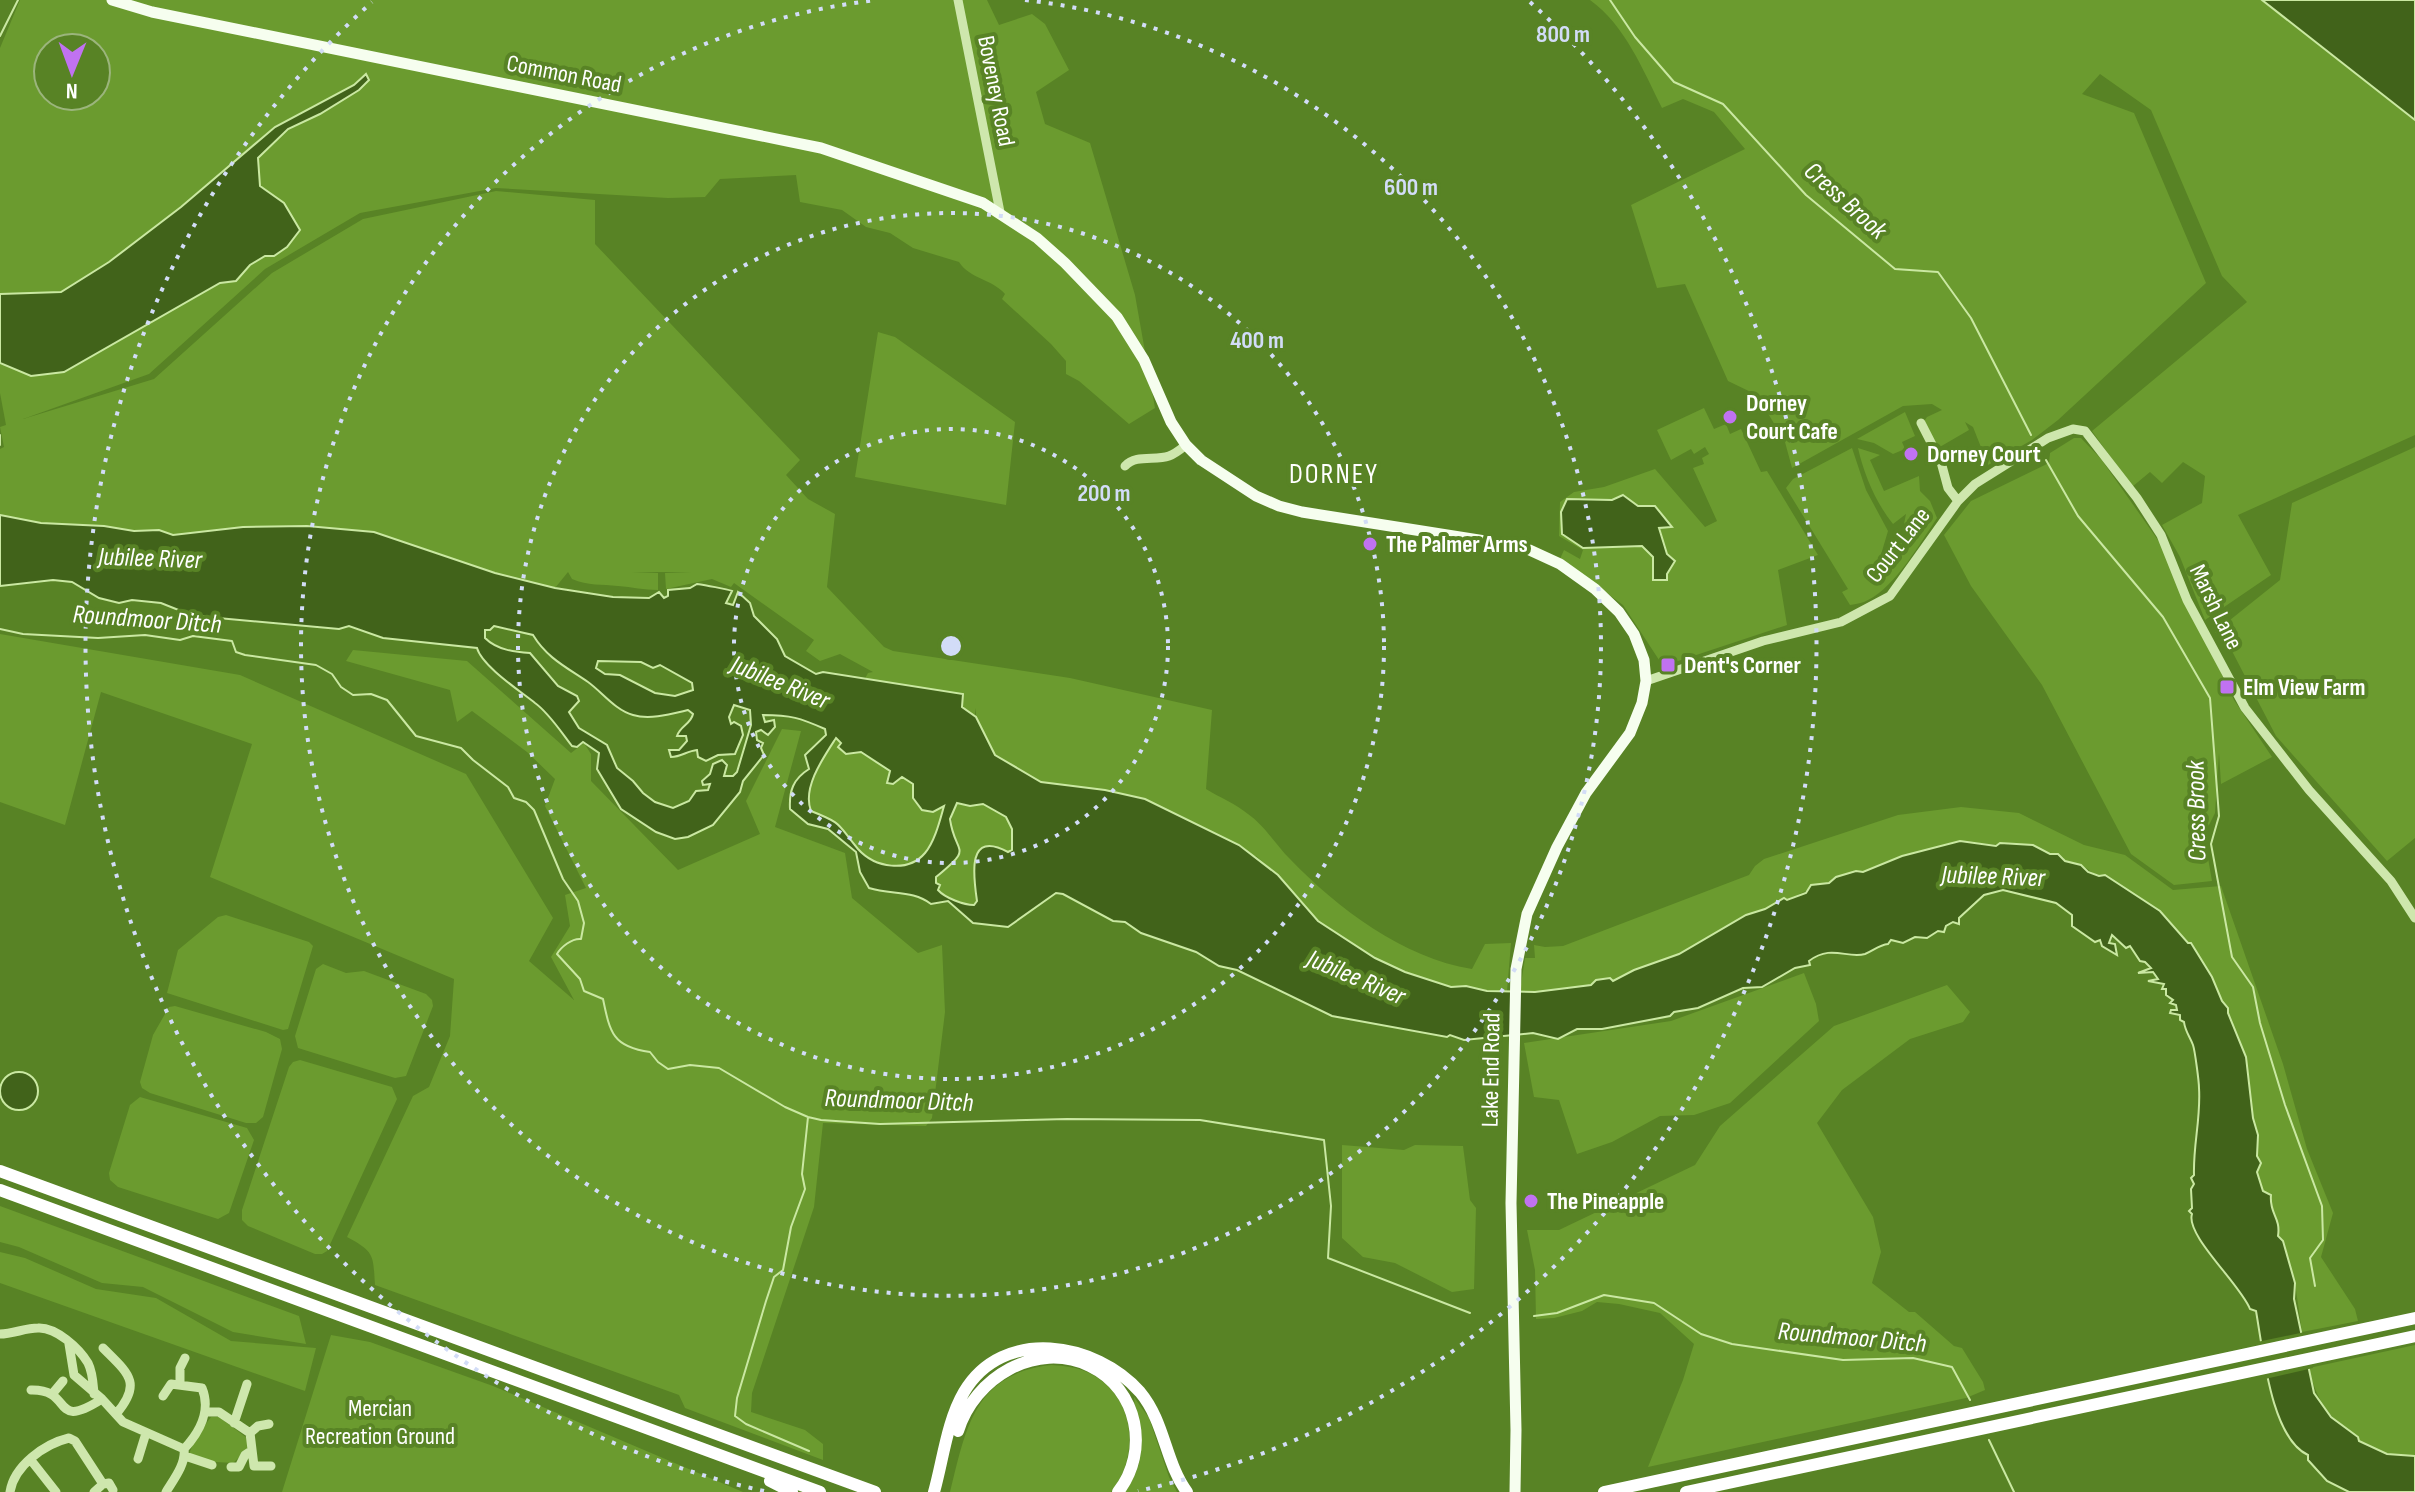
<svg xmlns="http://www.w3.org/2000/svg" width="2415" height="1492" viewBox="0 0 2415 1492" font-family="'Sofia Sans Condensed',sans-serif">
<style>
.green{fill:#6b9b2f;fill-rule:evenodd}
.water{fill:#41631a;stroke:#cae8a2;stroke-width:2;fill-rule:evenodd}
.pier{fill:#588325}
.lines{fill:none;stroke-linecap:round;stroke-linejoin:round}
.stream{stroke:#cae8a2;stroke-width:2}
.minor{stroke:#cee7ad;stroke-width:9}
.major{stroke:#f6feef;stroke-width:11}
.highway{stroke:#fff;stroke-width:12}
.ring{fill:none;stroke:#d2dcf7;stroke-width:4;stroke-dasharray:4 8}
.poi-dot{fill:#c072f1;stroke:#588325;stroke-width:3}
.labels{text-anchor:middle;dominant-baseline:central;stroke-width:8;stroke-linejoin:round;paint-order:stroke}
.street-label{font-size:24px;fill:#fff;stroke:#588325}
.poi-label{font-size:24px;font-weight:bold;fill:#fff;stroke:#588325;text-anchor:start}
.park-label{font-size:24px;fill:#fff;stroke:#588325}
.water-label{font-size:26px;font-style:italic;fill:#fff;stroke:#588325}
.quarter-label{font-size:28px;letter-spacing:2px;fill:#fff;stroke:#588325}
.centre{fill:#d2dcf7;stroke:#588325;stroke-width:4}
.ring-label{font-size:24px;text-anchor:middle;font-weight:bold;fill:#d2dcf7;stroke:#588325;stroke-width:8;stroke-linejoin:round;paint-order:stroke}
</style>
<rect width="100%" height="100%" fill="#588325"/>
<!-- green -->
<path class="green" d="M20 0H987L999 25 1032 14 1045 24 1069 70 1036 92 1045 124 1090 143 1135 295 1155 408 1129 424 1079 381 1066 374V361L1051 344 1002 299 1005 294C992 279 970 279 959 262L913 248 890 233 866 227 842 210 800 202 796 175 720 179 705 197 668 198 496 188 360 213 265 269 149 374 23 419 154 379 272 273 363 219 496 191 595 200V244L800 460 786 475 808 499 835 514 827 587 884 647 893 651 1070 678 1212 710 1206 789C1219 797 1236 804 1248 814 1264 825 1276 845 1290 859 1337 908 1403 958 1472 969L1485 944 1511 943 1507 991H1487L1466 986 1451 987 1405 972 1375 958 1318 921 1278 875 1256 856 1248 861 1056 790 995 755 976 717V708L974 718 860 688 868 673 873 672 840 654 820 661 806 651 814 640 734 583 731 587 712 579 666 589 665 573 691 572H632L658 573V590C644 590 632 587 618 586 602 584 588 586 572 579L568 572 555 588 495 573 374 532 307 526 243 527 173 535 159 530 134 531 104 526 41 523 0 515V449L4 447 0 427 6 425 0 393V48ZM48 48H96V96H48Z
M1590 0H2262L2415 120V435L2238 515 2271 575 2205 620 2180 557 2162 525 2202 503 2205 476 2183 462 2162 483 2150 472 2132 487 2092 431 2247 302 2222 276 2151 110 2100 74 2082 94 2134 113 2206 283 2058 420 2032 440 1988 465 1973 427 1965 422 1969 430 1938 448 1923 423 1927 417 1942 410 1932 404 1903 406 1792 468 1785 442 1757 395 1728 381 1685 284 1657 288 1631 205 1745 149 1714 112 1683 99 1662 108C1643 70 1625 25 1590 0Z
M878 332 895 337 1015 422 1006 505 855 477Z
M1704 408 1714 429 1726 424 1730 434 1741 429 1761 472 1767 471 1818 555 1778 570 1787 625 1663 666 1623 605 1560 559 1564 550 1580 559 1583 550 1559 536 1560 502 1574 492 1604 487 1655 469 1705 527 1717 521 1693 468 1704 464 1702 458 1709 454 1705 447 1694 454 1691 449 1671 460 1657 430Z
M1905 412 1915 436 1902 442 1905 449 1893 454 1874 443 1857 439Z
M2074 438H2081L2101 459 2160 543 2234 700 2272 757 2221 784 2219 753 2215 813 2204 835 2212 881 2174 885 2131 854 2042 685 1971 586 1944 535 1971 501 2049 463 2050 453Z
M2415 447V838L2387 861 2276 736 2233 653 2215 632 2280 580 2292 503Z
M1852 448 1866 490 1888 531 1874 578C1899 569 1901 538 1906 514L1893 524C1876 503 1864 475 1858 448L1880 455 1870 460 1884 491 1919 476 1920 491 1930 501 1937 518C1921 542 1895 587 1868 600 1863 603 1856 604 1850 605L1842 592 1848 589 1786 488 1793 479Z
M0 634 240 675 466 774 553 918 529 961 574 1000 551 957 570 926 565 895 586 888 545 806 555 779 527 752 472 711 457 722 450 690 346 661 353 650 467 661 571 753 584 743 591 754V781L678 870 760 834 746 801 782 729 801 731 775 827 845 853 852 898 918 953 942 945 945 1012 932 1118 926 1126 823 1123 814 1207 752 1393 751 1412 805 1430 823 1444V1460L685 1408 679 1395 375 1285C373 1255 375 1252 347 1237L413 1096 429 1087 450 1036 454 979 210 877 252 744 101 692 65 825 0 802Z
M837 735 862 746 949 798 951 834 953 803 958 799 981 802 1011 815 1056 893 1008 927 973 923 948 901 931 904C913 890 892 895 869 888L860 872 856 852 828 829 808 824 790 809C789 791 793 779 809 769L805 755Z
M1961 807 2019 813 2084 845 2125 855 2173 890 2221 886 2283 1064 2307 1149 2333 1213 2321 1257 2355 1309 2358 1321 2302 1332 2295 1283 2283 1241 2277 1236C2282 1211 2248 1187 2260 1163L2257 1156 2258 1135 2253 1118 2246 1057 2212 977 2160 911 2105 875C2094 876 2091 871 2083 866 2079 864 2070 863 2065 861L2063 857 2040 849 1960 841 1902 856 1862 872 1856 871 1836 877 1829 883C1818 883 1799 895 1787 900L1783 898 1766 909 1746 915 1679 954 1635 970 1612 981 1610 978 1596 980 1591 985 1535 992 1520 991 1525 958H1535L1534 945 1545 947 1563 946 1749 875 1755 866 1764 859 1898 815Z
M226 915 309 942 313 946 288 1029 283 1030 167 993 178 950 218 917Z
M323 964 346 973 364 971 426 994 432 1000 433 1006 406 1076 395 1078 298 1048 295 1036 316 969Z
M1804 973 1816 1004 1819 1021 1730 1103 1694 1115 1660 1116 1612 1142 1577 1154 1559 1100 1534 1097 1524 1043 1671 1021Z
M1947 985 1970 1012 1963 1022 1910 1039 1842 1090 1817 1123 1873 1217 1881 1252 1872 1283 1909 1312H1915L1954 1346 1962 1348 1983 1382 1985 1390 1966 1398 1648 1467 1683 1380 1694 1344 1660 1313 1619 1304 1597 1302 1582 1311 1554 1318 1536 1319 1535 1270 1527 1230H1559L1695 1165 1720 1126 1834 1026Z
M175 1006 266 1032 280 1039 282 1049 263 1117 256 1123H246L150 1093 142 1088 140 1082 153 1035 169 1007Z
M300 1060 392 1087 397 1099 327 1251 322 1254H315L248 1226 242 1220V1210L289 1067 293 1062Z
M140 1097 247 1128 254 1140 229 1213 218 1219 118 1187 110 1180 109 1173 130 1105Z
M1342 1145 1404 1150 1415 1145 1463 1146 1470 1200 1476 1208 1474 1289 1452 1292 1395 1263 1363 1257 1342 1238Z
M0 1206 299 1316 306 1344 233 1332 143 1287 102 1283 19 1247 0 1242Z
M0 1252 25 1258 96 1289 156 1298 231 1341 316 1348 305 1391 0 1283Z
M331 1335 370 1342 493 1386 743 1492H282Z
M2415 1345V1456L2387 1454 2359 1441 2358 1437C2330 1420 2316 1400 2309 1368Z
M1052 1365C1065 1366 1077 1367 1089 1373 1135 1395 1141 1455 1111 1492H950C966 1428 974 1373 1052 1365Z
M1134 1397 1149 1418 1169 1477 1177 1492H1123C1152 1460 1137 1433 1134 1397Z
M211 1417H219L247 1438 248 1449 233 1463 200 1461 189 1454 196 1437Z"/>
<!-- water -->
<path class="water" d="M2262 0H2415V120Z
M366 74 369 80 359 90 320 114 288 129 258 158 260 186 284 203 300 230 287 247 274 256H265L250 265 236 281 220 283 64 372 31 376 0 363V294L61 292 109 262 181 207 275 127 354 85Z
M1623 495 1638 506H1655L1672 527 1659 528 1667 554 1675 561 1667 574V580H1653V557L1642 546 1583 548 1562 534 1561 512 1567 499 1612 500Z
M0 515 41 523 104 526 134 531 159 530 173 535 243 527 307 526 374 532 495 573 555 588 613 597 649 598 659 592 664 598 668 596V590L690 588 697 584C704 585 727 589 732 591L726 603 733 605 738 592 750 603 754 616 777 639 785 656 816 674 823 672 963 694 962 707 976 717 995 755 1041 782 1105 790 1145 799 1239 845 1278 875 1318 921 1375 958 1405 972 1451 987 1466 986 1487 991 1535 992 1591 985 1596 980 1610 978 1613 981 1634 970 1679 954 1746 915 1765 909 1784 898 1787 900 1806 893 1811 885 1829 883 1836 877 1856 871 1863 872 1902 856 1960 841 1996 846 2000 843 2033 845 2050 854H2058L2065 861 2081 865 2088 872 2099 876 2105 875 2160 911 2188 943H2191L2212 977 2222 1001 2228 1008V1013L2246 1057 2253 1118 2258 1135 2257 1156 2261 1163 2257 1172 2263 1191 2271 1195C2269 1214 2281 1217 2278 1236L2283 1241 2295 1283 2294 1299 2314 1393 2331 1417 2358 1437 2359 1441 2387 1454 2415 1456V1492H2349L2327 1481 2308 1460V1455C2271 1438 2263 1350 2256 1311L2250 1309C2241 1285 2185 1235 2192 1214L2189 1211 2192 1208 2191 1189 2194 1184 2191 1178 2194 1175C2193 1145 2201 1118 2199 1088 2199 1082 2195 1051 2193 1045 2190 1037 2185 1031 2184 1022L2180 1020V1015L2170 1013 2171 1010H2177L2176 1005 2170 1003 2173 1000 2166 995V989H2162L2164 984 2148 981 2158 979 2153 972 2138 973 2151 968 2145 962 2140 961 2130 946 2126 948 2112 935 2109 943 2115 944 2117 955 2102 946 2100 940 2095 942 2072 926V915L2056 903 2003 890 1984 895 1959 918V924L1953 922 1946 926 1944 932 1938 931 1927 938 1915 937 1903 943 1891 940 1888 944C1879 945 1873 951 1865 954 1847 959 1831 944 1809 961L1810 965 1795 968 1762 987 1743 988 1698 1008 1674 1012 1670 1016 1602 1029H1577L1558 1039 1533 1033 1464 1040 1450 1035 1447 1037 1332 1016 1237 970 1219 966 1196 952 1141 933 1125 922 1113 921 1063 894 1056 893 1008 927 973 923 948 901 931 904C913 890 892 895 869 888L860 872 856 852 828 829 808 824 790 809C789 791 793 779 809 769L805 755 826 735 825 729C800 718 791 715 763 715L765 722 774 720 775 727 768 735 761 730 756 732 757 740 763 743 761 748 764 755 743 781 740 792 713 825 688 837 675 839 656 832 621 809 597 769 599 753 583 742 577 747 572 746C561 732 549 713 535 703 520 691 482 666 477 648L383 638 349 626 339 629 207 617 181 611 161 603 132 600 119 603 99 598 72 582 53 580 0 586ZM494 626 533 635C547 658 566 667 588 682 602 692 615 710 633 715 650 720 671 714 688 710L693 714C691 724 680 726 677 736H686L687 741 679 750H669L671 757C681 757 687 751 697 750L698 757 706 761 718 755 735 754 743 735 741 726 734 722 731 724 729 717 734 705 750 710 751 725 737 772 733 776H724L727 765 722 760 713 764 710 774 702 781 703 785 710 784 708 790 696 791 689 801 673 808 655 802 643 793 633 781 617 768 607 745 579 728 569 712 579 701 577 696 558 686 530 653C515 652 497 650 485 638V630H490ZM598 661 641 662 653 668 660 665 692 683 693 690 675 696 655 693 620 675 605 674 596 668ZM836 738 841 743 838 747 846 754 861 752 890 771 887 783 893 784 902 777 913 784V798L922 810 933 812 944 806C940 820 935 841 925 853 908 873 875 868 858 849 837 824 844 824 811 811 802 788 823 758 836 738ZM957 803 970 806 983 804 1006 817 1012 829V850L1008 852C967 830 973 874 977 901L974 905C964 905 945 898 938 890L940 885 936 883V877C975 845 955 856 950 819Z
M0 1091a19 19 0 1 1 38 0a19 19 0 1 1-38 0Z"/>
<!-- pier -->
<path class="pier" d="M2305 1332 2313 1368 2265 1379 2257 1342Z"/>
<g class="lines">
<!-- stream -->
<path class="stream" d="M1610 0 1635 37 1674 82 1723 104 1806 195 1895 269 1938 272 1971 318 2031 435
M0 36 18 0
M0 435V445
M2046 460 2078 516 2163 617 2210 698 2219 816 2211 844 2232 957 2253 987 2260 1023 2285 1105 2322 1206 2323 1240 2310 1258 2315 1286
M0 629 23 634 98 638 145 635 180 640 193 636 232 641 236 652 245 655 316 665 332 674 341 687 353 695 371 694 387 700 416 736 461 748 473 760 508 787 514 798 526 802 534 810 563 879 578 901 584 923 581 939C572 938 561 947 557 954L580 979 584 991 603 999C610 1033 613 1047 650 1052L658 1062 668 1069 690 1065 719 1068 785 1107 808 1117 821 1120 880 1124 1067 1119 1200 1120 1324 1140 1331 1206 1328 1258 1470 1313
M808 1117 802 1174 805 1189 791 1227 783 1270 774 1277 766 1301 737 1398 735 1416 746 1424 809 1451
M1534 1316 1557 1313 1604 1295 1654 1303 1701 1334 1732 1344 1843 1360 1913 1358 1952 1367 1970 1400
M1989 1440 2014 1492"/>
<!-- minor -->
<path class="minor" d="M958 0 1000 212
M1921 423 1941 462 1948 488 1958 501
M1125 466C1136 454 1155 461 1169 456 1175 454 1181 449 1186 445
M1646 681 1763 641 1841 622 1890 596 1958 501 1975 484 2048 438 2073 429 2085 431 2137 498 2161 535 2187 600 2245 708 2309 790 2391 881 2415 918
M0 1334C13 1334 25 1328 38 1328 56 1327 79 1348 88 1363 93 1373 93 1383 94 1394
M69 1344 74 1375 102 1399 123 1422 184 1449C186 1464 174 1479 166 1492
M103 1348C128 1373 143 1383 116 1414
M180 1384V1368L185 1358
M31 1390C75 1389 50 1432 102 1399
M53 1393 63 1381
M163 1396 171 1384 202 1388C211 1410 200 1432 184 1449
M207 1412H219L250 1433 254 1466H271
M234 1423 247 1384
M250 1433 258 1426 269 1424
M185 1456 212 1465
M30 1459 56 1492
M138 1459 146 1433
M231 1467H239L245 1455 251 1451
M10 1492C14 1466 44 1444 69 1438L75 1441 103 1484
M94 1492 103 1484 109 1483 113 1490"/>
<!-- major -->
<path class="major" d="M112 0 152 12 821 148 983 203 1037 238 1065 263 1117 317 1144 360 1171 422 1186 445 1201 460 1256 496 1279 506 1302 512 1523 547 1560 564 1595 589 1619 612 1634 634 1644 660 1646 681 1642 703 1630 733 1586 793 1557 847 1527 914 1516 969 1511 1203 1516 1430 1515 1492"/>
<!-- highway -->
<path class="highway" d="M0 1171 875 1492
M0 1190 820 1492
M958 1431C974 1378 1036 1340 1090 1366 1138 1389 1150 1451 1118 1492
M770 1481 792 1492
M934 1492C943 1460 947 1421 964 1392 1003 1326 1096 1342 1140 1392 1165 1422 1165 1462 1187 1492
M1604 1492 2415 1318
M1686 1492 2415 1336"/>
</g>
<!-- distance rings -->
<g class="ring">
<circle cx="951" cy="646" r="217"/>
<circle cx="951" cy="646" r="433"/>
<path d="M1025 0A650 650 0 1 1 877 0"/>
<path d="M764 1491A866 866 0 0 1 372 2M1530 2A866 866 0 0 1 1138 1491"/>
</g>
<!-- markers -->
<g class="poi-dot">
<circle cx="1730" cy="417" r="8"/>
<circle cx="1911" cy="454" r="8"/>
<circle cx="1370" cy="544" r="8"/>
<rect x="1660" y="657" width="16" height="16" rx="4"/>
<rect x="2219" y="679" width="16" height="16" rx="4"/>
<circle cx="1531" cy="1201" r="8"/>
</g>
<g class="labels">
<!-- street labels -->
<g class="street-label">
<text transform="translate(564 74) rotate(11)">Common Road</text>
<text transform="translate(996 91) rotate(79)">Boveney Road</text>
<text transform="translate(1898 545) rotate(-52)">Court Lane</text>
<text transform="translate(2216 607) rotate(64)">Marsh Lane</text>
<text transform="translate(1491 1070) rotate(-89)">Lake End Road</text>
</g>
<!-- poi labels -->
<g class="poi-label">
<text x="1746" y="403">Dorney<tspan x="1746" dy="28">Court Cafe</tspan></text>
<text x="1927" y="454">Dorney Court</text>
<text x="1386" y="544">The Palmer Arms</text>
<text x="1684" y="665">Dent's Corner</text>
<text x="2243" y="687">Elm View Farm</text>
<text x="1547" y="1201">The Pineapple</text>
</g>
<!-- park labels -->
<g class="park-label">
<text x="380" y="1408">Mercian<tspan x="380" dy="28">Recreation Ground</tspan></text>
</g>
<!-- water labels -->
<g class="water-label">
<text transform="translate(1845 201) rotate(42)">Cress Brook</text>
<text transform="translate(150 559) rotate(2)">Jubilee River</text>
<text transform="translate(147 620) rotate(4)">Roundmoor Ditch</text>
<text transform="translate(780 683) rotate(22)">Jubilee River</text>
<text transform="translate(2197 811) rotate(-91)">Cress Brook</text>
<text transform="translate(1993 877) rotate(2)">Jubilee River</text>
<text transform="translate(1356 978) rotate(23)">Jubilee River</text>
<text transform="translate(899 1101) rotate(2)">Roundmoor Ditch</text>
<text transform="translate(1852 1338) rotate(5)">Roundmoor Ditch</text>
</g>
<!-- quarter labels -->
<g class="quarter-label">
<text x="1334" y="474">DORNEY</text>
</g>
</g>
<circle cx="951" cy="646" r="12" class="centre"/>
<g class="ring-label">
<text x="1563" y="42">800 m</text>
<text x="1411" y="195">600 m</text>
<text x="1257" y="348">400 m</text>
<text x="1104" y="501">200 m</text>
</g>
<!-- north arrow -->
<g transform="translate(72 72) rotate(181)"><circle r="38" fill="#588325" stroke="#9bb57c" stroke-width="2"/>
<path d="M0-6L14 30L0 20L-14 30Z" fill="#c072f1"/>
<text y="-12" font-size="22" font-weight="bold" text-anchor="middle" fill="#ffffff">N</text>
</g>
</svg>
